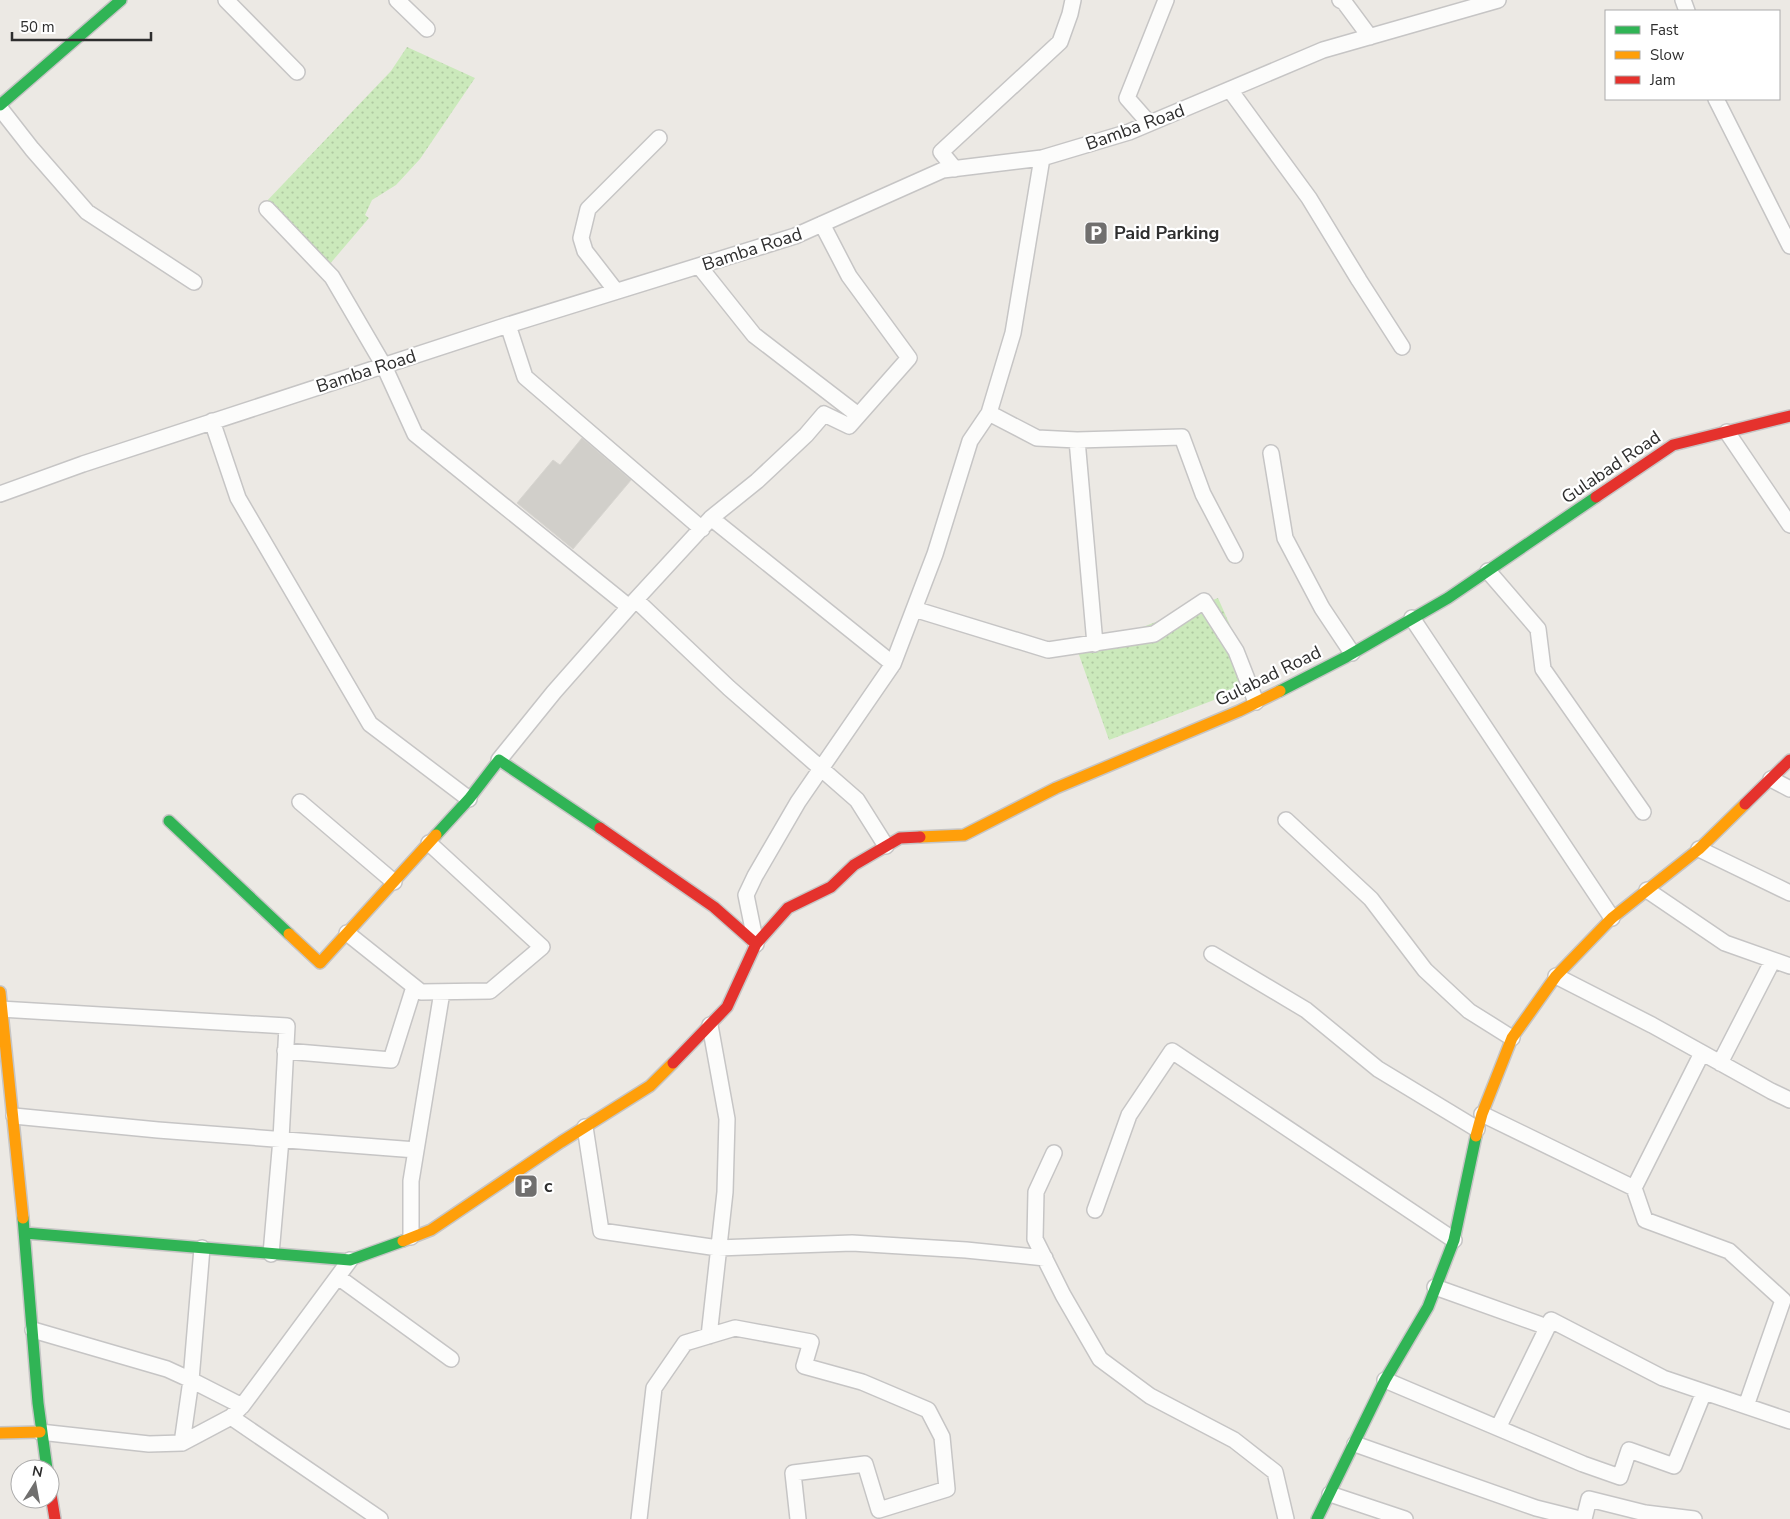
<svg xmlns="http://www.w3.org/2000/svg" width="1790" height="1519" viewBox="0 0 1790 1519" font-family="'Nunito Sans',sans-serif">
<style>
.grass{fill:url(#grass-dots)}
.building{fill:#d1cfca;stroke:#d7d5d0}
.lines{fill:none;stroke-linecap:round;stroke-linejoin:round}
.street-casing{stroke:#c6c5c5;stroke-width:18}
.fast-casing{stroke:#c6c5c5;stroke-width:14}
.slow-casing{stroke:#c6c5c5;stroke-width:14}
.jam-casing{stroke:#c6c5c5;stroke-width:14}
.street{stroke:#fcfcfb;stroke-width:15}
.fast{stroke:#30b455;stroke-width:11}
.slow{stroke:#ff9f0a;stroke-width:11}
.jam{stroke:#e5322d;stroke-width:11}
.labels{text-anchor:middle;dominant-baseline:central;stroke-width:4.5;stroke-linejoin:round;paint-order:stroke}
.street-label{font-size:18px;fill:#2e2e2e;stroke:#fff}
.poi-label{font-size:18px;font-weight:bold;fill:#2e2e2e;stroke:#fff;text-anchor:start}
</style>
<defs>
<pattern id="grass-dots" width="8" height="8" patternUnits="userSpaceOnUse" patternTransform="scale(1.25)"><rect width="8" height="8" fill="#cbe9bb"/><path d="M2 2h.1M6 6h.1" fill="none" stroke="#afc8a1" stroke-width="1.8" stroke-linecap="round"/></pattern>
</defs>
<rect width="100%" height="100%" fill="#ece9e4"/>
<!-- grass -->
<path class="grass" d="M407 47 475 78 420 159 396 185 372 200 365 215 369 218 329 265 264 204 391 71Z
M1218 598 1256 684 1109 740 1078 652Z"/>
<!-- building -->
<path class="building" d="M582 438 631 480 573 549 517 503 553 460 560 465Z"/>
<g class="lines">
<!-- street casing -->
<g class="street-casing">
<path id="street" d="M226 0 297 72
M397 0 427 29
M1340 0 1344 2 1370 37
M1683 0 1687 11
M1230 90 1309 198 1359 280 1402 347
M1716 99 1790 246
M0 108 32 149 87 212 194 282
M1149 123 1127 98 1166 0
M955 169 941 152 1060 42 1070 14 1073 0
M267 209 332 277 384 366 415 434 629 607 554 692 499 760
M699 266 754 335 858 415
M616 291 585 251 581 238 588 209 659 138
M508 325 525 377 702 529
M989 413 1037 438 1077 440 1095 644
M212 421 238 498 370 724 469 799
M1727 432 1790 525
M1077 440 1182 437 1203 494 1235 555
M1271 453 1285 538 1322 608 1352 653
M0 494 83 464 508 325 795 236 943 170 1042 158 1129 132 1323 50 1498 0
M711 518 893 664
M1488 571 1538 629 1543 669 1643 812
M636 600 729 688 857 800 886 846
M629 607 711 518 757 481 806 435 824 414 849 426 909 358 849 276 822 224
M914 609 1048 650 1154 634 1204 601 1236 651 1256 702
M1412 618 1612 918
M1771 779 1790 789
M300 802 394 882
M1286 820 1371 899 1425 970 1469 1011 1512 1038
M1699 849 1790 893
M1647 890 1725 943 1790 966
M347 933 421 992 490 991 542 947 429 843
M756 944 746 895 755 876 798 802 893 664 935 554 970 441 989 413 1013 333 1042 158
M1212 954 1306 1010 1378 1069 1477 1129
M1556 976 1652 1025 1771 1091 1790 1100
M0 1009 287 1026 281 1139 271 1254
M285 1051 391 1060 414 987
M1720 1063 1773 960
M1482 1114 1634 1188 1702 1053
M14 1116 158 1130 416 1150
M585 1127 601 1231 718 1248 852 1243 966 1250 1045 1258
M1054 1153 1036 1192 1035 1239 1063 1295 1100 1359 1150 1396 1234 1440 1275 1472 1286 1519
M1634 1188 1645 1220 1729 1251 1783 1300 1746 1406
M1095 1210 1129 1115 1172 1051 1454 1240
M411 1237V1181L442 992
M338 1277 451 1359
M1435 1287 1547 1327
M33 1330 167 1369 191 1380 242 1406
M709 1336 725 1192 727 1119 710 1025
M1385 1380 1583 1464 1620 1477 1629 1450 1674 1466 1704 1392
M231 1417 380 1519
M1498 1428 1551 1320 1663 1378 1790 1421
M40 1432 149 1444 182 1443 231 1417 242 1406 350 1260
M182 1443 191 1380 202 1248
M1355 1444 1536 1508 1580 1519
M1330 1494 1405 1519
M639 1519 654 1388 685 1343 735 1328 811 1342 804 1366 862 1382 928 1410 942 1437 947 1489 879 1510 865 1464 793 1473 798 1519
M1584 1519 1589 1499 1645 1513 1694 1519"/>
</g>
<!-- fast casing -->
<g class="fast-casing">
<path id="fast" d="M0 105 121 0
M1280 691 1346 657 1448 598 1596 497
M169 821 289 934
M436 835 469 799 499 760 600 828
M23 1218 38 1403 47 1469
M25 1233 350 1260 403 1241
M1317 1519 1385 1380 1428 1307 1454 1240 1476 1136"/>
</g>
<!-- slow casing -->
<g class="slow-casing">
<path id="slow" d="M920 837 964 835 1056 788 1239 711 1280 691
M289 934 320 963 436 835
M0 992 23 1218
M1476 1136 1482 1114 1512 1038 1556 976 1612 918 1699 849 1745 804
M403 1241 431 1230 561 1142 650 1086 673 1063
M0 1433 40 1432"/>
</g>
<!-- jam casing -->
<g class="jam-casing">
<path id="jam" d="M1596 497 1673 445 1790 416
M1745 804 1790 760
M600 828 714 907 756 944 727 1007 673 1063
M756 944 788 908 831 887 854 865 900 838 920 837
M50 1489 55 1519"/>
</g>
<!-- street -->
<use href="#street" class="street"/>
<!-- fast -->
<use href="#fast" class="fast"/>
<!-- slow -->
<use href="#slow" class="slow"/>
<!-- jam -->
<use href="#jam" class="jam"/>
</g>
<!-- icons -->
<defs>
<g id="parking-square" transform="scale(1.25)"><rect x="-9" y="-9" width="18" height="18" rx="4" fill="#706f6e" stroke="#fff"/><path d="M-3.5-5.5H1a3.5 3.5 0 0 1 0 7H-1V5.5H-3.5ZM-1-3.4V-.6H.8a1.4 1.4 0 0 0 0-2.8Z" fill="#fff"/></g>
</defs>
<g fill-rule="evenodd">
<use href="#parking-square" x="1096" y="233"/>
<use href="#parking-square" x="526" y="1186"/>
</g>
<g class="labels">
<!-- street labels -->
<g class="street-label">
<text transform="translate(1135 127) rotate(-20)">Bamba Road</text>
<text transform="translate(752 249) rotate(-18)">Bamba Road</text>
<text transform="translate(366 371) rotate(-18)">Bamba Road</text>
<text transform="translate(1611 467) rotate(-34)">Gulabad Road</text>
<text transform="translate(1268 676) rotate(-26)">Gulabad Road</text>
</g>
<!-- poi labels -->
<g class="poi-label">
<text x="1114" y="233">Paid Parking</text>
<text x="544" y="1186">c</text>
</g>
</g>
<!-- legend -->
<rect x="1605" y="10" width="175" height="90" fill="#ffffff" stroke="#ababab"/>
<rect x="1615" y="26" width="25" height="8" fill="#30b455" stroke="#ababab"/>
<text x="1650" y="35" font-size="15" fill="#2e2e2e">Fast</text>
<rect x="1615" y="51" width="25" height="8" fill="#ff9f0a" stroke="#ababab"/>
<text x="1650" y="60" font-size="15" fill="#2e2e2e">Slow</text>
<rect x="1615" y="76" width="25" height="8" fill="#e5322d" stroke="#ababab"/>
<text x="1650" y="85" font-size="15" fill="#2e2e2e">Jam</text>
<!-- north arrow -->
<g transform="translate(35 1484) rotate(11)"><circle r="24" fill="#ffffff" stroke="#ababab"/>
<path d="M0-4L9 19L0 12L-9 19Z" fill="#706f6e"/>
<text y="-8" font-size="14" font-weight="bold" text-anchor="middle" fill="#2e2e2e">N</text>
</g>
<!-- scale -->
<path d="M12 32v8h139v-8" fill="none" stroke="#2e2e2e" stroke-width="2.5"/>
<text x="20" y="32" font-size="15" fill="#2e2e2e" stroke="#ffffff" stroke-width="4" paint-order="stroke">50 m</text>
</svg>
